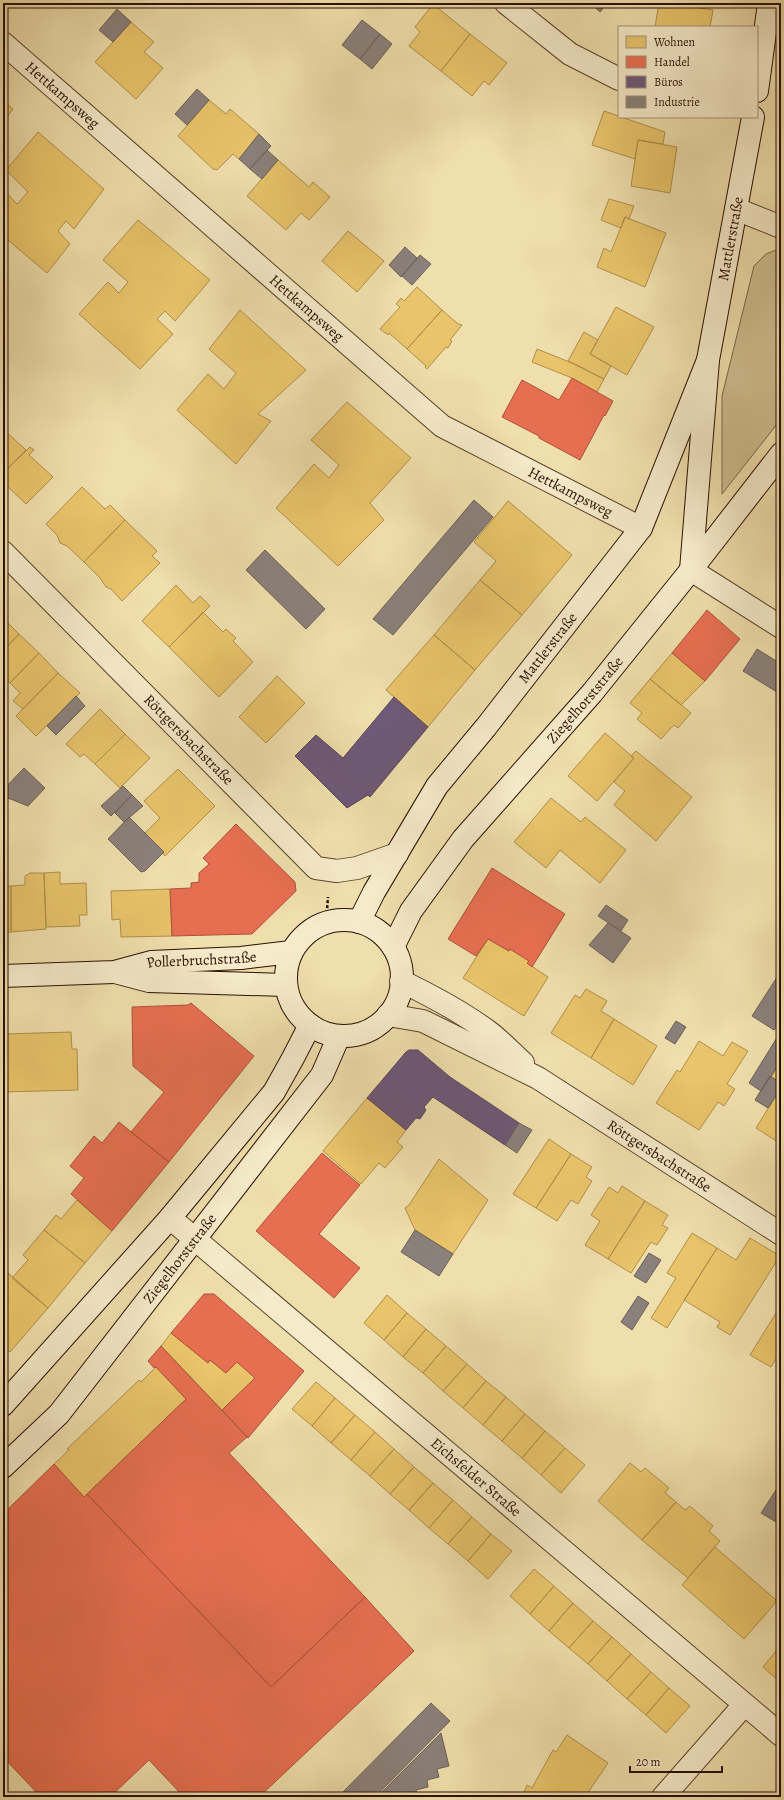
<svg xmlns="http://www.w3.org/2000/svg" width="784" height="1800" viewBox="0 0 784 1800" font-family="Alegreya,serif">
<style>
.green{fill:#cebc8f;stroke:#7c6648}
.homes{fill:#e9c46a;stroke:#b08e4b}
.shops{fill:#e76f51;stroke:#ae5239}
.offices{fill:#6d597a;stroke:#594356}
.industry{fill:#8a817c;stroke:#6d5f57}
.lines{fill:none;stroke-linecap:round;stroke-linejoin:round}
.street-casing{stroke:#5b432c;stroke-width:24}
.secondary-casing{stroke:#2a0f02;stroke-width:24}
.path{stroke:#2a0f02;stroke-width:2.5;stroke-dasharray:3 2;stroke-linecap:butt}
.street{stroke:#f5eac9;stroke-width:22}
.secondary{stroke:#f5eac9;stroke-width:22}
.labels{text-anchor:middle;dominant-baseline:central;stroke-width:4;stroke-linejoin:round;paint-order:stroke}
.street-label{font-size:15px;fill:#2a0f02;stroke:#f5eac9}
</style>
<rect width="100%" height="100%" fill="#efdfac"/>
<filter id="stains"><feTurbulence type="fractalNoise" baseFrequency=".005" numOctaves="4"/><feColorMatrix values="0 0 0 0 .2 0 0 0 0 .09 0 0 0 0 .02 0 0 0 .5 -.17"/></filter>
<radialGradient id="worn" r=".72"><stop offset=".6" stop-color="#630" stop-opacity="0"/><stop offset="1" stop-color="#630" stop-opacity=".3"/></radialGradient>
<!-- green -->
<path class="green" d="M781 248V419L722 494V396L754 266 766 254Z"/>
<!-- homes -->
<path class="homes" d="M659 3H670L713 10 710 27H655Z
M433 4 470 34 441 71 409 46 420 32 415 27Z
M131 22 154 42 144 52 163 68 136 99 95 62Z
M470 34 507 63 489 85 484 81 472 96 441 71Z
M209 100 226 114 230 109 259 134 239 159 233 154 217 170 215 169 214 170 178 136Z
M3 101 13 109 3 122Z
M604 111 665 132 663 144 638 140 635 159 592 145Z
M38 132 104 189 74 229 66 221 58 231 70 244 47 273 3 236V191L4 190 17 204 28 192 6 170Z
M638 140 677 147 670 193 631 186Z
M278 160 309 187 313 182 330 197 309 220 301 213 286 230 247 196Z
M609 199 634 206 629 219 625 217 621 228 601 220Z
M625 217 666 233 645 287 597 267 604 248 611 252Z
M138 220 210 280 175 321 165 311 157 319 173 334 140 369 79 314 108 282 119 293 128 282 103 260Z
M348 231 384 261 357 292 322 261Z
M417 287 442 310 407 349 389 333 388 335 380 329 400 307 396 304 401 298 404 301Z
M616 307 654 327 627 375 590 354Z
M240 310 306 370 258 414 271 421 236 464 177 410 208 374 224 389 236 373 209 349Z
M442 310 458 324 462 325 450 340 452 341 448 348 446 347 427 369 425 367 426 366 407 349Z
M584 332 598 340 590 354 611 366 604 379 568 361Z
M537 349 577 365 604 379 597 392 572 378 532 362Z
M347 402 411 458 370 503 384 520 338 566 276 508 314 464 329 478 339 465 311 440Z
M3 429 26 450 3 473Z
M30 447 34 450 29 455 53 477 26 504 3 482V473Z
M82 487 105 509 110 505 125 520 84 562 67 546 60 543 57 535 46 524Z
M508 501 572 555 522 615 480 580 496 561 474 542Z
M125 520 157 551 152 556 160 563 122 601 111 589 106 587 100 578 84 562Z
M480 580 522 615 475 670 434 635Z
M176 585 193 603 200 596 210 606 169 647 142 621Z
M203 612 223 632 226 629 236 638 233 641 253 662 219 697 169 647Z
M3 618 19 634 3 651Z
M19 634 39 653 10 683 3 677V651Z
M434 635 475 670 428 727 386 690Z
M39 653 58 673 23 709 13 701 20 693 10 683Z
M672 653 705 681 681 705 650 679Z
M58 673 80 693 36 736 16 716Z
M277 676 305 703 266 743 239 717Z
M650 679 691 713 678 728 674 725 661 739 637 719 642 713 630 703Z
M100 709 125 734 95 764 84 754 80 757 66 744Z
M605 733 634 758 597 801 568 776Z
M125 734 150 758 120 788 95 764Z
M636 751 692 797 656 841 614 805 625 791 614 782 634 758 631 756Z
M178 769 215 806 165 856 163 853 164 852 145 833 160 818 144 801Z
M551 798 581 822 585 817 626 850 600 883 560 850 546 868 514 842Z
M60 872V884L86 883 87 915H79L80 926 46 927 44 873Z
M30 873H44L46 929 11 932V886L25 885V876Z
M3 886H11V932H3Z
M170 889 172 936 121 937 120 919 112 920 111 891Z
M488 939 509 951 510 949 529 961 527 963 548 977 524 1016 463 978Z
M586 989 607 1001 601 1011 614 1019 591 1058 551 1033 575 995 580 998Z
M614 1019 657 1046 633 1085 591 1058Z
M71 1032 72 1049H77L78 1090 3 1092V1034Z
M699 1041 723 1056 732 1042 748 1051 727 1084 735 1089 724 1106 718 1102 699 1130 656 1103 677 1070 680 1072Z
M781 1061V1083L771 1077Z
M781 1088V1144L756 1128Z
M367 1098 406 1130 397 1142 403 1147 385 1168 379 1163 361 1184 323 1151Z
M549 1139 571 1154 536 1208 513 1194Z
M571 1154 592 1167 586 1177 592 1181 578 1204 571 1200 557 1221 536 1208Z
M439 1159 488 1200 453 1254 415 1230 405 1208 409 1205Z
M622 1186 645 1201 608 1259 585 1245 600 1221 591 1215 609 1187 618 1193Z
M77 1200 112 1231 85 1263 44 1230 56 1215 61 1219Z
M645 1201 668 1215 662 1225 668 1228 657 1245 651 1242 631 1273 608 1259Z
M44 1230 85 1263 48 1308 12 1278 28 1260 23 1255Z
M692 1233 717 1248 667 1328 651 1318 676 1278 667 1273Z
M750 1238 780 1256 730 1335 717 1327 720 1322 684 1300 717 1248 736 1260Z
M8 1273 48 1308 10 1352 3 1346V1279Z
M387 1295 407 1313 384 1340 364 1323Z
M781 1305V1351L771 1367 750 1355Z
M407 1313 426 1329 403 1357 384 1340Z
M426 1329 446 1346 423 1373 403 1357Z
M171 1333 208 1363 210 1360 226 1373 237 1362 255 1378 222 1410 161 1346Z
M446 1346 467 1364 443 1391 423 1373Z
M467 1364 486 1381 463 1408 443 1391Z
M156 1367 186 1399 84 1497 54 1464 69 1450 67 1449 139 1380 141 1382Z
M486 1381 506 1397 483 1425 463 1408Z
M316 1382 335 1398 312 1426 292 1409Z
M506 1397 525 1414 502 1441 483 1425Z
M335 1398 355 1415 331 1443 312 1426Z
M525 1414 545 1431 522 1458 502 1441Z
M355 1415 375 1432 351 1460 331 1443Z
M545 1431 565 1448 541 1475 522 1458Z
M375 1432 394 1449 370 1476 351 1460Z
M565 1448 585 1465 561 1493 541 1475Z
M394 1449 414 1467 390 1494 370 1476Z
M630 1463 641 1472 645 1468 669 1488 665 1493 676 1502 642 1540 598 1501Z
M414 1467 433 1483 409 1510 390 1494Z
M433 1483 453 1500 429 1528 409 1510Z
M453 1500 472 1517 448 1544 429 1528Z
M676 1502 685 1510 690 1506 713 1526 709 1531 720 1541 688 1578 642 1540Z
M472 1517 491 1534 468 1561 448 1544Z
M491 1534 512 1551 488 1579 468 1561Z
M715 1547 777 1601 744 1639 682 1585Z
M534 1569 554 1586 530 1614 510 1596Z
M554 1586 573 1603 549 1631 530 1614Z
M573 1603 593 1621 569 1648 549 1631Z
M593 1621 612 1637 588 1664 569 1648Z
M612 1637 631 1654 607 1681 588 1664Z
M781 1645V1683L763 1667Z
M631 1654 651 1672 627 1699 607 1681Z
M651 1672 669 1688 646 1715 627 1699Z
M669 1688 690 1706 666 1733 646 1715Z
M567 1735 608 1763 585 1797H522L527 1785 532 1788 553 1750 556 1752Z"/>
<!-- shops -->
<path class="shops" d="M572 378 613 401 605 416 604 415 580 460 539 438V436L502 417 522 380 559 400Z
M707 610 740 639 705 681 672 653Z
M236 824 295 882 296 891 252 934 172 936 170 889 191 888V883L199 882V873L209 864 203 858Z
M492 868 565 914 532 967 527 963 529 961 510 949 509 951 488 939 476 956 448 939Z
M191 1003 254 1056 169 1162 131 1132 164 1092 133 1066 132 1007 188 1005Z
M119 1122 169 1162 112 1231 71 1194 84 1178 70 1166 94 1136 102 1143Z
M322 1153 360 1185 319 1234 360 1268 334 1298 256 1231Z
M204 1294H214L304 1371 248 1438 222 1410 255 1378 237 1362 226 1373 210 1360 208 1363 171 1333Z
M161 1346 247 1437 229 1453 365 1597 271 1687 87 1494 186 1399 156 1367 154 1368 148 1361Z
M54 1464 84 1497 87 1494 271 1687 365 1597 414 1651 259 1797H184L149 1760 110 1797H41L3 1757V1514Z"/>
<!-- offices -->
<path class="offices" d="M394 697 428 727 370 797 368 795 347 808 295 756 316 735 343 758Z
M409 1050H418L450 1077 519 1123 505 1145 433 1097 424 1107 426 1110 420 1119 416 1118 406 1130 367 1098 406 1052Z"/>
<!-- industry -->
<path class="industry" d="M590 3H607L600 12Z
M117 9 131 22 113 42 99 30Z
M362 20 380 34 360 59 342 45Z
M380 34 392 44 372 69 360 59Z
M197 89 209 100 187 125 175 114Z
M259 134 271 146 250 169 239 159Z
M267 150 278 160 262 179 250 169Z
M405 247 417 258 401 277 389 265Z
M420 255 431 264 412 285 402 276Z
M474 500 493 517 393 635 373 619Z
M265 550 325 609 306 629 246 570Z
M757 649 781 664V686L777 692 743 671Z
M781 686V697L776 694Z
M76 696 85 706 56 735 47 726Z
M24 768 45 788 28 806 3 796V790Z
M123 786 132 795 111 816 101 806Z
M132 795 143 806 124 822 115 813Z
M129 817 164 852 145 871 141 872 108 839Z
M606 905 628 920 621 931 598 916Z
M608 923 631 938 613 963 589 945Z
M781 971V1019L774 1030 752 1016Z
M676 1021 686 1027 675 1044 665 1038Z
M778 1036 781 1039V1061L761 1091 749 1083Z
M770 1076 781 1083V1088L768 1108 755 1100Z
M519 1123 532 1130 517 1153 505 1145Z
M415 1230 453 1254 439 1276 401 1252Z
M649 1253 661 1260 646 1283 634 1276Z
M638 1296 649 1303 632 1330 621 1322Z
M776 1490 781 1493V1525L761 1513Z
M431 1703 450 1721 375 1797H338Z
M441 1733 449 1766 437 1769 439 1777 427 1780 428 1787 416 1790 418 1797H377Z"/>
<g class="lines">
<!-- street casing -->
<g class="street-casing">
<g id="street">
<path d="M506 3 570 54 619 79"/>
<path id="s1" d="M3 43 442 426 641 528"/>
<path d="M736 209 781 227"/>
<path id="s2" d="M3 552 316 868 337 871 357 868 397 854"/>
<path d="M691 570 781 627"/>
<path d="M401 981C432 996 462 1012 489 1032 501 1041 512 1053 523 1063"/>
<path id="s3" d="M388 1015 423 1021 538 1078 781 1234"/>
<path id="s4" d="M170 1218 781 1735"/>
<path d="M663 1797 744 1705"/>
</g>
</g>
<!-- secondary casing -->
<g class="secondary-casing">
<g id="secondary">
<path d="M757 91 769 3"/>
<path id="s5" d="M691 570 708 360 753 117"/>
<circle cx="344" cy="978" r="58"/>
<path id="s6" d="M359 922 374 892 437 786 486 727 641 528 708 360"/>
<path id="s7" d="M393 947 411 911 463 839 592 693 691 570 781 454"/>
<path d="M115 972 149 981 286 985"/>
<path id="s8" d="M3 976 114 972 151 962 241 958 291 952"/>
<path d="M3 1405 170 1218 274 1092 293 1058 310 1025"/>
<path id="s9" d="M3 1467 59 1414 322 1075 339 1036"/>
</g>
</g>
<!-- path -->
<path class="path" d="M326 923 328 897"/>
<!-- street -->
<use href="#street" class="street"/>
<!-- secondary -->
<use href="#secondary" class="secondary"/>
</g>
<g class="labels">
<!-- street labels -->
<g class="street-label">
<text stroke="none"><textPath href="#s1" startOffset="79">Hettkampsweg</textPath></text>
<text stroke="none"><textPath href="#s5" startOffset="334">Mattlerstraße</textPath></text>
<text stroke="none"><textPath href="#s1" startOffset="403">Hettkampsweg</textPath></text>
<text stroke="none"><textPath href="#s1" startOffset="727">Hettkampsweg</textPath></text>
<text stroke="none"><textPath href="#s6" startOffset="334">Mattlerstraße</textPath></text>
<text stroke="none"><textPath href="#s7" startOffset="314">Ziegelhorststraße</textPath></text>
<text stroke="none"><textPath href="#s2" startOffset="264">Röttgersbachstraße</textPath></text>
<text stroke="none"><textPath href="#s8" startOffset="200">Pollerbruchstraße</textPath></text>
<text stroke="none"><textPath href="#s3" startOffset="308">Röttgersbachstraße</textPath></text>
<text stroke="none"><textPath href="#s9" startOffset="274">Ziegelhorststraße</textPath></text>
<text stroke="none"><textPath href="#s4" startOffset="401">Eichsfelder Straße</textPath></text>
</g>
</g>
<!-- margin -->
<rect width="784" height="1800" fill="none" stroke="#efdfac" stroke-width="16"/>
<rect x="4" y="4" width="776" height="1792" fill="none" stroke="#2a0f02" stroke-width="2"/>
<rect x="8" y="8" width="768" height="1784" fill="none" stroke="#2a0f02"/>
<!-- legend -->
<rect x="618" y="26" width="140" height="92" fill="#f5eac9" stroke="#a49279"/>
<rect x="626" y="36" width="20" height="12" fill="#e9c46a" stroke="#a49279"/>
<text x="654" y="46" font-size="12" fill="#2a0f02">Wohnen</text>
<rect x="626" y="56" width="20" height="12" fill="#e76f51" stroke="#a49279"/>
<text x="654" y="66" font-size="12" fill="#2a0f02">Handel</text>
<rect x="626" y="76" width="20" height="12" fill="#6d597a" stroke="#a49279"/>
<text x="654" y="86" font-size="12" fill="#2a0f02">Büros</text>
<rect x="626" y="96" width="20" height="12" fill="#8a817c" stroke="#a49279"/>
<text x="654" y="106" font-size="12" fill="#2a0f02">Industrie</text>
<!-- scale -->
<path d="M630 1766v6h92v-6" fill="none" stroke="#2a0f02" stroke-width="2"/>
<text x="636" y="1766" font-size="12" fill="#2a0f02" stroke="#f5eac9" stroke-width="3" paint-order="stroke">20 m</text>
<rect width="100%" height="100%" filter="url(#stains)"/>
<rect width="100%" height="100%" fill="url(#worn)"/>
</svg>
